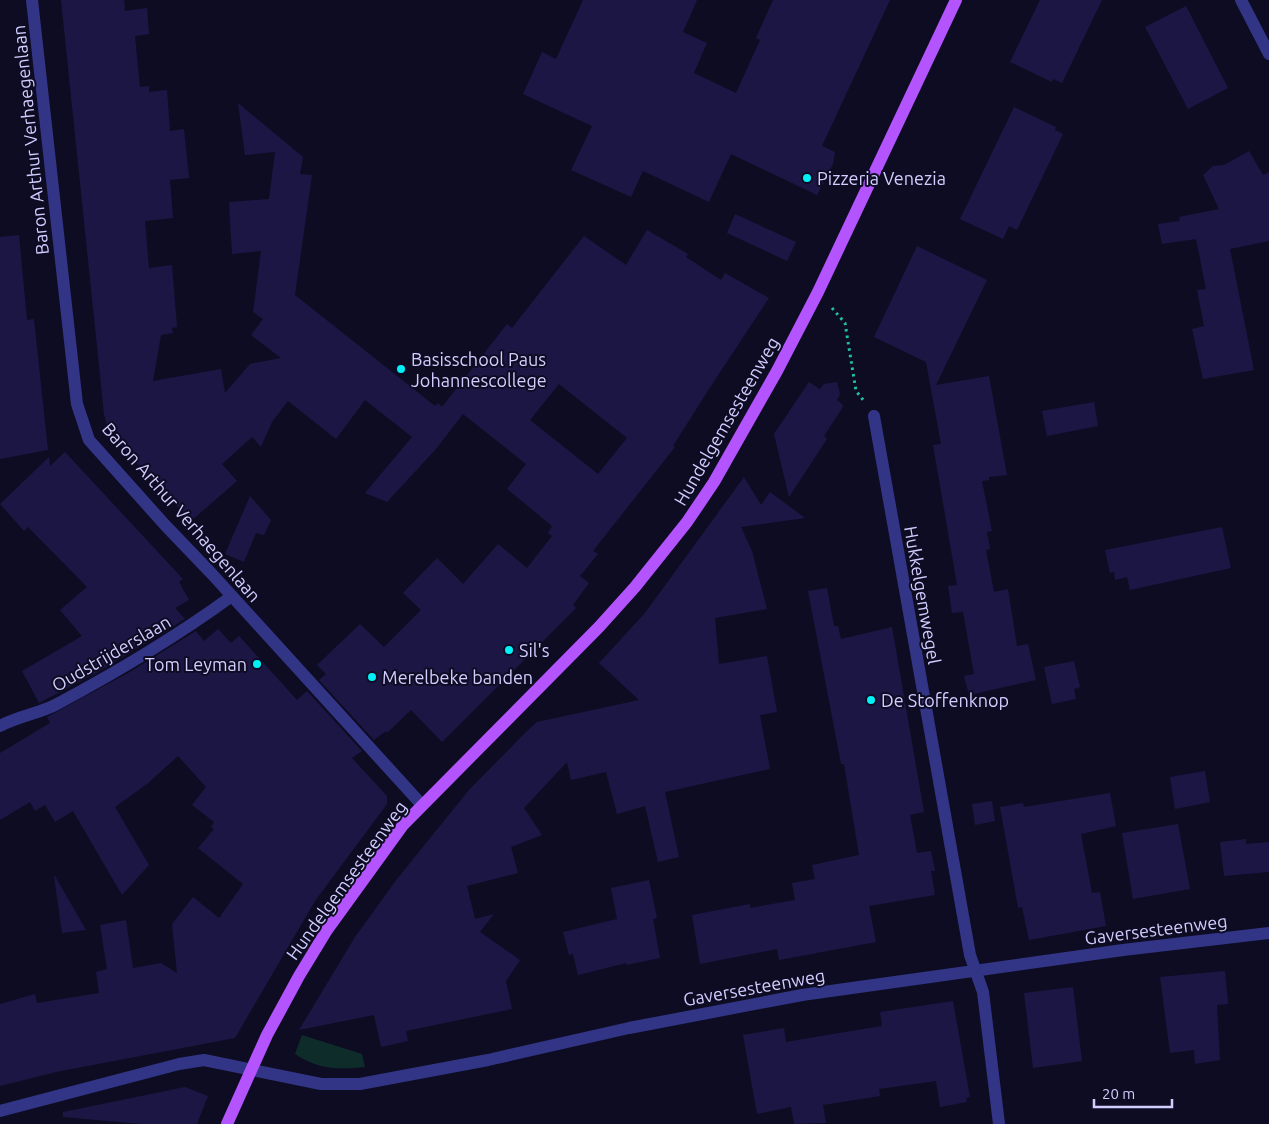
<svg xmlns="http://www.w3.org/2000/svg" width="1269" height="1124" viewBox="0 0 1269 1124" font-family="Ubuntu,sans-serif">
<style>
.green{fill:#0e2d2a}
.building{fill:#1c1645;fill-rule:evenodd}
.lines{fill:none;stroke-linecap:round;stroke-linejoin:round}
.path{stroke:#23bda9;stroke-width:3;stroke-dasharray:2.5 4;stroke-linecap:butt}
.minor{stroke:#323586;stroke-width:12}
.major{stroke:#b454ff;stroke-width:12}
.poi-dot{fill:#00f0f8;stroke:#0e0c23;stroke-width:2}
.labels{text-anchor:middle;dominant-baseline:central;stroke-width:4;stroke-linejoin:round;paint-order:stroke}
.street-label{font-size:18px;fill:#d0cdff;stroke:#0e0c23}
.poi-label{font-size:18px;fill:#d0cdff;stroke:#0e0c23;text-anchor:start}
</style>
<rect width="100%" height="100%" fill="#0e0c23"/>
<!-- green -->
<path class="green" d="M302 1035 362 1054 365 1067C338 1070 317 1069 295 1054Z"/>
<!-- building -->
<path class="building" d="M61 0H124L125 11 147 8 149 34 135 36 140 87 149 86V92L167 90 170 131 184 129 189 178 170 180 173 218 145 221 149 268 172 265 177 327 172 328 173 333 161 335 153 381 221 369 225 393 250 364 281 358 251 335 263 319 253 312 261 251 232 254 229 202 269 199 275 152 245 155 238 103 303 157 300 174 312 175 295 295 435 406 438 403 442 407 507 324 512 328 584 236 626 265 647 230 688 254 686 257 721 280 725 273 769 298 709 389 673 446 675 447 593 551 598 554 580 576 589 583 573 605 576 608 442 742 411 710 387 733 386 731 374 740 319 680 326 674 317 665 360 624 384 647 421 610 403 593 437 558 463 584 498 544 527 568 552 536 548 533 552 526 507 489 526 464 463 414 436 449 387 502 365 493 412 437 365 400 336 439 288 401 272 422 261 447 252 437 222 464 237 481 191 521 109 433 104 414ZM559 384 627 438 598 474 530 420Z
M583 0H697L683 32 707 43 694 73 736 93 760 40 756 38 773 0H890L822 146 835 152 833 164 817 195 731 154 709 202 643 171 631 197 571 170 592 126 523 94 542 52 556 59Z
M1040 0H1102L1062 83 1053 79 1052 82 1010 62Z
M1186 6 1228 88 1188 109 1145 27Z
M1014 107 1056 127 1055 130 1063 134 1017 230 1009 226 1003 239 960 219Z
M1249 151 1263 175 1269 172V241L1230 249 1254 370 1203 379 1192 329 1204 326 1197 290 1206 289 1196 239 1162 244 1158 224 1180 221 1179 217 1219 209 1203 175 1213 166 1224 165Z
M735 214 796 242 787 261 727 233Z
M19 235 27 320 34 319 48 450 0 459V237Z
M917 246 987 280 936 385 989 376 1007 475 989 477V480L982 481 992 531 987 532 990 549 986 550 994 592 1008 589 1017 646 1028 644 1036 680 969 695 964 676 974 674 963 612 952 613 948 586 957 585 933 445 941 444 926 362 874 337Z
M809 382 820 389 824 384 837 382 840 394 837 400 842 404 843 407 824 436 827 439 789 497 774 434Z
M1094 402 1098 426 1047 436 1042 411Z
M65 452 183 579 179 582 189 600 175 608 185 619 98 672 39 703 22 671 82 636 60 610 87 587 28 527 24 531 0 504 49 457 50 466Z
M744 477 761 505 770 492 805 518 741 527 752 551 767 609 715 618 719 664 767 656 777 712 760 715 770 769 665 792 679 857 658 862 645 806 617 814 606 772 571 780 567 762 524 808 542 835 511 847 518 873 467 886 475 919 494 914 480 932 520 960 506 981 512 1009 406 1031 408 1041 381 1047 374 1015 299 1030 355 937 397 879 469 790 526 732 537 722 639 700 599 663 645 613Z
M250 496 271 520 264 535 256 533 244 562 225 554Z
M1222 527 1231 568 1130 590 1127 577 1115 580 1114 572 1110 573 1105 550Z
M827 588 834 626H838L841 639 892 627 924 812 910 815 917 853 931 851 935 871H931L935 895 869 906 876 942 779 960 777 949 700 964 692 915 750 904V908L795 900 792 883 815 879 812 865 859 855 844 764H841L808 591Z
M218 629 231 643 239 636 297 700 307 691 362 751 352 758 387 796V804L315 901 235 1038 56 1072 0 1086V1004L35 994 37 1003 99 993 96 972 107 969 100 925 126 920 133 968 161 963 177 973 172 924 193 897 219 918 243 884 198 848 214 829 211 827 214 822 192 805 206 787 178 756 147 784 115 807 149 865 122 895 73 811 55 822 45 805 35 811 30 802 0 820V753L50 723 47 717 128 673 196 631 204 641Z
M1074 661 1080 687 1074 689 1076 699 1052 704 1044 667Z
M1205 771 1210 802 1175 809 1170 777Z
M1110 793 1116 826 1081 834 1092 893 1100 892 1106 926 1029 940 1022 907 1018 908 1000 807 1023 803 1024 807Z
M992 801 995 821 975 825 972 804Z
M1178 824 1190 889 1133 899 1122 833Z
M1246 839V844L1269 842V872L1224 876 1220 842Z
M54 876H55L86 930 62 933Z
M649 880 657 918 653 919 660 958 626 965V963L578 975 573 954 569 955 563 932 617 919 611 888Z
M1225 971 1228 1004 1217 1005 1220 1060 1195 1064 1194 1050 1170 1053 1160 977Z
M1073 987 1082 1061 1033 1068 1024 993Z
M953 1001 970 1097 966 1098 967 1102 940 1107 936 1081 879 1089 880 1096 823 1105 826 1123 794 1124 791 1107 757 1114 743 1035 784 1028 786 1042 833 1034 882 1026 880 1012Z
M185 1087 208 1096 197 1124H141L63 1117V1112Z"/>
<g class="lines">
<!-- path -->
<path class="path" d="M832 308 845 323 856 391 864 401"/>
<!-- minor -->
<path class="minor" d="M32 0 77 404 89 440 165 525 211 573 422 805
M1241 0 1269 54
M874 416 970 955 983 992 999 1124
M0 726C19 716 41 713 57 704 117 672 177 636 232 596
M0 1111 179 1064 204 1060 321 1084H360L488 1060 629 1028 802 995 1123 950 1269 933"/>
<!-- major -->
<path class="major" d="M227 1124 267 1035 299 976 327 930 403 825 599 627 635 587 687 522 714 482 777 371 818 292 956 0"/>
</g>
<!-- markers -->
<g class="poi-dot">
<circle cx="807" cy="178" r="5"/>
<circle cx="401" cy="369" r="5"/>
<circle cx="509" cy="650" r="5"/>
<circle cx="257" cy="664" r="5"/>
<circle cx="372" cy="677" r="5"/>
<circle cx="871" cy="700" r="5"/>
</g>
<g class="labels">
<!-- street labels -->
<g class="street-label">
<text transform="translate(30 140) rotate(-96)">Baron Arthur Verhaegenlaan</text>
<text transform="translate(726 421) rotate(-60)">Hundelgemsesteenweg</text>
<text transform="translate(182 512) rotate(49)">Baron Arthur Verhaegenlaan</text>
<text transform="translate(923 595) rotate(80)">Hukkelgemwegel</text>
<text transform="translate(111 653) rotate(-30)">Oudstrijderslaan</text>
<text transform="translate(346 880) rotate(-54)">Hundelgemsesteenweg</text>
<text transform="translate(1156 929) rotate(-7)">Gaversesteenweg</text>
<text transform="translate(754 987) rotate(-10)">Gaversesteenweg</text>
</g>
<!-- poi labels -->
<g class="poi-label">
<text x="817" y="178">Pizzeria Venezia</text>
<text x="411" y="359">Basisschool Paus<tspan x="411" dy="21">Johannescollege</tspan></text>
<text x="519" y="650">Sil's</text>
<text x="247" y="664" text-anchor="end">Tom Leyman</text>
<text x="382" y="677">Merelbeke banden</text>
<text x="881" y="700">De Stoffenknop</text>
</g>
</g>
<!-- scale -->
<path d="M1094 1099v8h78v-8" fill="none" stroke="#d0cdff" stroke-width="2.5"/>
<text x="1102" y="1099" font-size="15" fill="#d0cdff" stroke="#0e0c23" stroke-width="4" paint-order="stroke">20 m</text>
</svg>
